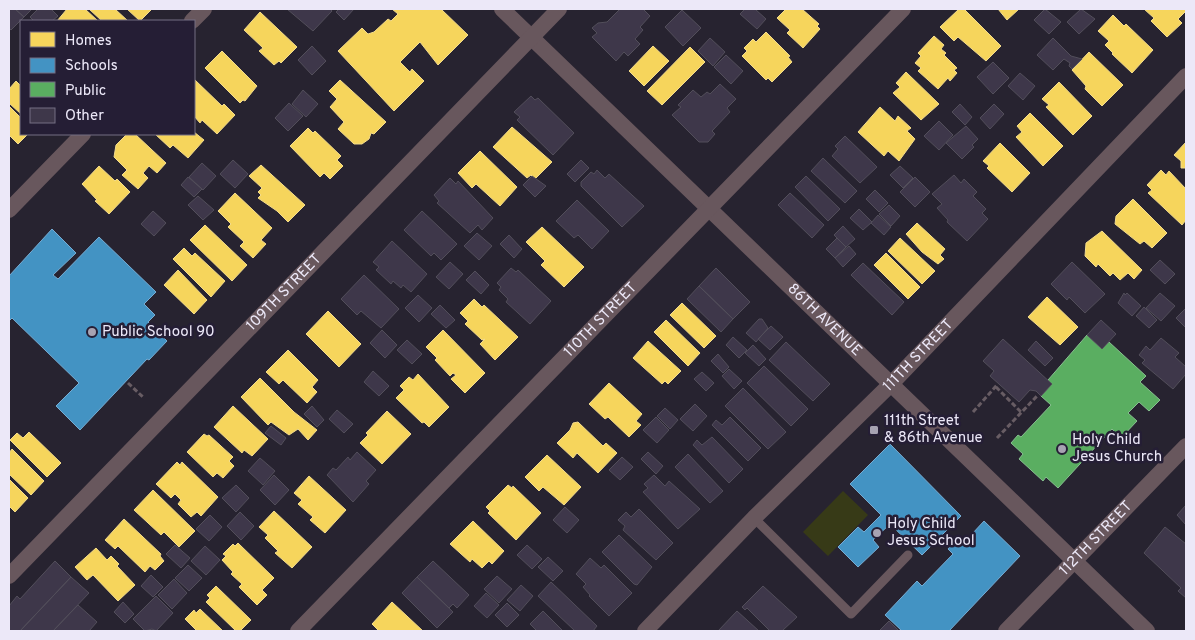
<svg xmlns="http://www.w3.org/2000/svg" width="1195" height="640" viewBox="0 0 1195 640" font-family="Overpass,sans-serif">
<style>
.garden{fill:#373a17}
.homes{fill:#f6d55c;stroke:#f3db8b}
.schools{fill:#4393c3;stroke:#76acd3}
.public{fill:#5aae61;stroke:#86bf8e}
.building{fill:#3e374a;stroke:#524e5a}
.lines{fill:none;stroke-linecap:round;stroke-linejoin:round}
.path{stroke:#685d64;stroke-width:3;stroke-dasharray:5 2.5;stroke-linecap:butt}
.service{stroke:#68575d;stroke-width:9}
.minor{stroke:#68575d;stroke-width:16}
.poi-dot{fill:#a7a3b2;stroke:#251e35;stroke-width:2}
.labels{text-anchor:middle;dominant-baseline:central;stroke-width:5;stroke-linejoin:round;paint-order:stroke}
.street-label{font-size:15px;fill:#ece8f8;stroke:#251e35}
.poi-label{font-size:15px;fill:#ece8f8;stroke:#251e35;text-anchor:start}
</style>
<rect width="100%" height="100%" fill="#272330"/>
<!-- garden -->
<path class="garden" d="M843 491 868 515 828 556 803 532Z"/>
<!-- homes -->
<path class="homes" d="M67 9H85L98 21H57Z
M89 9H115L128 21H102Z
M127 9H152L140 21Z
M392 9H441L468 35 438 65 420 42 400 62 410 72 412 69 424 81 394 111 338 51 362 28 368 34 374 32 388 19 391 21 398 14Z
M786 9H802L819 24 817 26 820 29 803 48 787 33 790 30 777 18Z
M959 9H964L1001 46 986 61 958 37 954 41 940 27Z
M998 9H1019L1007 20Z
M1144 9H1185L1186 11 1178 19 1182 23 1167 37 1151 21 1154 18Z
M260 12 297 47 281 63 279 61 274 65 259 51 263 48 244 30Z
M1113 15 1124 26 1126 24 1153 50 1132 73 1112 54 1113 53 1105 45 1109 41 1098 31Z
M766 32 790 56 788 57 792 62 772 82 768 78 766 80 742 56 747 51 744 48 753 39 756 42Z
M934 36 944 45 941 49 946 53 944 55 957 68 954 70 957 73 950 81 948 78 938 89 918 71 921 68 915 63 921 56 918 53Z
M653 46 669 61 644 86 629 71Z
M690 47 705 62 662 105 647 91Z
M222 51 257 86 245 101 243 100 240 103 205 68Z
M1089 52 1123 85 1102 106 1085 89 1086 86 1072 70Z
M906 72 939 104 921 120 893 93 900 87 896 83Z
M194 79 222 106 224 104 235 115 217 134 202 120 200 123 194 116Z
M340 80 386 122 374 134 371 133 369 139 362 144H354L338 129 344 122 330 107 337 99 329 91Z
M16 81 21 86V114L9 103V89Z
M1059 82 1092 116 1073 135 1046 107 1049 105 1042 99Z
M9 106 21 118V134H28L18 144 9 135Z
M880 107 895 121 898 116 911 128 907 131 915 139 899 161 888 151 884 156 858 132Z
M1030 113 1063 146 1043 166 1016 137 1022 132 1017 126Z
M512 127 552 162 535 179 531 175 527 178 493 147Z
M308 128 313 133 315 131 341 156 337 160 343 166 330 179 324 173 320 177 290 146Z
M194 132 204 140 188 158 173 145 170 148 155 134H194Z
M127 134H135L166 163 157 173 149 166 143 173 148 178 138 189 122 175 127 170 114 157 116 145Z
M1186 142V168H1181V161L1174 155Z
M1000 143 1030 173 1012 192 987 168 989 166 983 161Z
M480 151 517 187 500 206 476 184 472 188 458 173Z
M261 165 305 205 288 222 277 211 258 198 261 195 258 192 262 188 249 176Z
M99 166 115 181 117 179 130 192 109 214 95 201 97 200 82 184Z
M1161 170 1166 175 1169 171 1186 189V220L1182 225 1148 193 1152 190 1147 185Z
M235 193 272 228 261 240 266 244 253 258 240 246 244 242 228 227 231 224 218 211Z
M1133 199 1167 233 1152 248 1144 241 1140 244 1115 224 1116 216Z
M917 223 945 249 940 255 944 259 938 264 922 252 906 234Z
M205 225 247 265 232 281 190 240Z
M542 227 584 267 564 287 541 265 545 261 526 242Z
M1102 231 1142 270 1134 279 1128 273 1120 280 1113 273 1110 276 1098 264 1096 267 1085 256 1086 243Z
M900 238 935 271 922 284 888 251Z
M184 248 192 256 195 253 225 281 211 297 173 259Z
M886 253 920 287 908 299 874 265Z
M178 270 207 300 194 314 164 285Z
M1047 297 1078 327 1060 345 1028 317Z
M474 299 482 307 484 305 518 337 495 360 480 344 485 339 482 340 465 324 468 321 460 313Z
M682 303 716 336 704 348 670 315Z
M328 311 361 344 339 367 306 334Z
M666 320 700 353 688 366 654 332Z
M443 330 485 373 465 393 451 379 456 375 453 373 450 376 435 360 437 358 426 347Z
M648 341 681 371 668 384 665 381 662 384 633 358Z
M288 350 318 380 312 387 317 392 307 403 283 380 279 384 266 372Z
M418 374 449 407 429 427 424 422 422 423 396 398 404 390 400 386 409 377 413 380Z
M260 378 294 412 317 430 308 440 298 429 289 435 271 422 268 425 241 397Z
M609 383 642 414 636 421 641 425 629 437 608 417 605 419 589 404Z
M233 406 268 439 252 456 244 450 242 453 214 427Z
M387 411 411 434 382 464 360 443 368 435 366 433Z
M578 422 603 446 606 443 617 453 598 473 577 453 573 458 557 443 570 430 573 423Z
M29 432 61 463 47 477 10 440 17 433 23 438Z
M204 434 207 436 209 435 233 457 229 461 234 466 223 478 217 473 213 477 187 452Z
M12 449 44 481 31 495 9 474V453Z
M547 455 581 487 564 505 543 487 539 491 525 477Z
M177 462 180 465 182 462 218 497 201 516 197 512 191 517 178 504 181 500 175 494 171 498 156 484Z
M309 476 346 510 325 533 310 520 313 517 298 504 302 500 294 493Z
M9 479 28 498 15 512 9 506Z
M508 485 512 488 513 486 541 513 516 540 488 513 490 511 486 507Z
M153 490 195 531 179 547 164 532 161 535 134 510Z
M274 511 312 547 292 568 275 553 278 551 265 538 268 535 259 527Z
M124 519 161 554 160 556 164 561 155 570 150 566 145 572 118 546 115 549 105 540Z
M473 521 504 551 492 564 489 561 482 568 472 559 470 562 450 544Z
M238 543 274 578 262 590 267 595 257 605 239 587 242 584 231 574 233 572 222 560 226 556 223 554 233 544 235 546Z
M96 548 107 560 111 556 119 564 117 566 135 585 118 601 93 575 87 580 75 567Z
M216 586 251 620 240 631H236L206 602 210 598 207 595Z
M392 602 423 631H379L372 624Z
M200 609 223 631H197L185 619 194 610 196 613Z"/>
<!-- schools -->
<path class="schools" d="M52 229 76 253 53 275 58 279 99 237 156 292 144 304 155 315 148 322 167 341 149 360 147 359 80 430 56 406 79 383 12 318 9 321V276Z
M890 444 961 516 922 555 890 524 873 540 879 547 858 567 838 547 858 527 864 532 881 515 850 484Z
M984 521 1020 556 949 631H902L885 615 917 581 922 586 953 554 948 549 954 542 960 547Z"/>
<!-- public -->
<path class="public" d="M1087 335 1102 349 1109 342 1146 376 1140 382 1160 400 1149 411 1139 402 1128 413 1137 421 1121 438 1112 429 1058 488 1046 477 1043 481 1019 459 1023 454 1011 443 1018 435 1021 437 1051 405 1041 396 1052 384 1048 380Z"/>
<!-- building -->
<path class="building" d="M9 9H15L24 17 11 30 9 28Z
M15 9H32L24 17Z
M38 9H51L58 16 52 21H34L30 17Z
M287 9H330L332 11 313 31Z
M339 9H354L344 20 336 12Z
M620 9H643L650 16 640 27 643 30 635 39 640 44 628 56 624 52 616 61 592 37 597 33 592 28 598 23 607 22Z
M745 9H755L766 19 757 29 740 14Z
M1045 9 1061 22 1049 34 1034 20Z
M1081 9 1095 19 1079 34 1067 22Z
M682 10 701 28 683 46 665 27Z
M710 38 725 52 713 66 698 51Z
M1053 38 1071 56 1082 59 1072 69 1069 66 1070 63 1064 59 1053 70 1037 55Z
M312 46 326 61 312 75 298 60Z
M726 55 743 71 731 84 714 67Z
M993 62 1009 78 993 94 977 77Z
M1020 73 1035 86 1023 100 1008 86Z
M720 84 736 99 727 108 730 112 712 131 715 134 708 142H699L672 115 681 107 678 105 693 90 701 97 707 92 710 94Z
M303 90 318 104 306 117 292 104Z
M531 96 535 100 538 98 574 133 553 155 517 120 520 117 514 112Z
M289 103 303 116 288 131 275 118Z
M960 104 972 117 965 125 952 112Z
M994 104 1004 114 990 129 980 118Z
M939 121 953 135 939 150 924 136Z
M966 126 978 139 972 145 974 147 962 159 946 143Z
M845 136 877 167 860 183 832 156 838 149 835 146Z
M823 158 857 191 845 203 811 171Z
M233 160 248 174 235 188 220 174Z
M581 160 589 168 575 182 567 174Z
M202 163 216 176 203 190 189 177Z
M900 166 913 178 903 188 890 175Z
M597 170 605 178 609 174 644 206 622 227 581 186V182L591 172 594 174Z
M954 175 961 183 964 179 977 192 973 196 986 209 982 213 988 219 967 241 947 222 948 220 937 208 942 204 932 194Z
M532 176 546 186 535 197 523 185Z
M806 176 840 209 828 221 795 187Z
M188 177 202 189 194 197 181 185Z
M915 177 930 192 915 207 900 192Z
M450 178 456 184 458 181 493 218 482 230 478 225 470 233 437 203 439 201 434 195Z
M875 190 888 203 879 212 866 199Z
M790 193 824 225 812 238 778 205Z
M198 196 214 210 203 220 188 205Z
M577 200 609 231 592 249 578 235 574 238 556 221Z
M889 205 900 216 891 226 879 214Z
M859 209 872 222 863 230 850 218Z
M153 211 166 223 154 236 141 224Z
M422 211 457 244 441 260 434 253 431 256 404 230Z
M878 215 891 227 884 235 871 223Z
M843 226 855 239 846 247 834 235Z
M477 233 492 246 479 260 464 246Z
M509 235 522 249 514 258 500 244Z
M837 238 846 247 835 258 826 249Z
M392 241 427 274 411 292 403 285 401 288 393 281 391 284 376 270 379 267 373 262Z
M849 246 856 254 843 267 835 258Z
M1160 260 1175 274 1165 284 1150 270Z
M450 262 463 274 449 289 436 277Z
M1072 262 1105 294 1085 313 1069 297 1067 300 1051 284Z
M863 263 904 302 892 315 851 275Z
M511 268 516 272 518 270 551 301 530 324 506 302 508 299 499 290 501 287 497 283Z
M716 268 750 302 733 319 699 286Z
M475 271 489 285 481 294 466 280Z
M364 275 399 309 381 328 361 311 357 315 341 299Z
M699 286 733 319 721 332 687 299Z
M1124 293 1125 295 1127 293 1141 306 1132 316 1118 303Z
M1160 293 1175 306 1161 321 1146 308Z
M418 295 432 308 419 322 405 308Z
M440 305 455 320 446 328 431 314Z
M1144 307 1157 320 1149 328 1136 316Z
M1186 308V328L1176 318Z
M759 319H762L768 328 756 342 746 333Z
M1101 320 1116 334 1102 349 1087 335Z
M771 326 783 337 770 350 758 339Z
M382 330 397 345 385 358 370 343Z
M733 337 747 350 739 358 726 345Z
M1161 338 1179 353 1175 357 1186 367V374L1173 389 1142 363 1145 360 1139 355 1146 346 1150 350Z
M1003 339 1052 384 1041 396 1036 391 1030 390 1019 402 990 376 994 371 983 361Z
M407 340 422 354 412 364 397 350Z
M1036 341 1053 358 1045 366 1028 350Z
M786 342 830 384 813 401 769 360Z
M753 345 766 359 759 366 745 353Z
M718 354 729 367 723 373 711 361Z
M764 366 808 409 791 426 747 383Z
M729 369 742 381 734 389 722 376Z
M373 371 389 386 379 396 364 382Z
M702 372 714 383 706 391 694 379Z
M743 388 786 432 768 449 725 406Z
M695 404 707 416 693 431 680 419Z
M312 406 324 420 317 427 304 414Z
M665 408 678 420 670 429 657 416Z
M337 410 353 424 344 433 329 419Z
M656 417 669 430 657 443 643 430Z
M730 417 761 448 748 461 712 425 716 420 722 425Z
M271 426 286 438 281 445 265 433Z
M712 437 743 469 729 483 693 445 697 440 702 445Z
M357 452 376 470 366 481 369 484 353 502 327 475 333 468 336 470 348 457 350 460Z
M648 452 663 466 656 474 641 459Z
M688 454 723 491 710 503 675 467Z
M622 457 633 467 620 480 609 470Z
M260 458 275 471 263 485 248 471Z
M274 475 289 490 275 505 260 490Z
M654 475 665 486 669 481 700 509 678 529 643 492 648 488 644 484Z
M236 485 249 498 236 512 222 498Z
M1186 505V525L1177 515Z
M565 507 579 520 567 533 553 520Z
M639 509 673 543 656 560 623 530 625 526 618 520 626 512 631 517Z
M240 512 254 526 241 540 227 526Z
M210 515 222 527 209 541 196 529Z
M1165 527 1186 544V598L1178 591 1181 588 1144 553Z
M619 535 652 567 637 585 634 584 602 552Z
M175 545 190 558 181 568 166 554Z
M527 545 542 559 532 569 517 555Z
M205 546 220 560 206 575 191 561Z
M548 557 563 571 553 581 538 567Z
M590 558 601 568 604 565 632 593 609 616 589 596 590 595 583 587 586 584 576 574Z
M55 561 71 577 20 631H9V606L17 596 20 599Z
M433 561 469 595 457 608 453 604 449 608 417 577Z
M188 565 202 578 189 591 175 578Z
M151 575 163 587 153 597 141 586Z
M497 576 512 589 499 603 484 589Z
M71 577 89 593 53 631H20Z
M417 577 453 612 437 628 402 593Z
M174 579 187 593 172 609 158 595Z
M551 582 597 626 593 631H575L538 596Z
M521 585 533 596 520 611 507 600Z
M763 586 797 617 782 631H770L747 608 745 610 742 607Z
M486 593 499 605 487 618 474 606Z
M156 596 173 613 156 631 152 629 145 631 133 619Z
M123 602 134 614 125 623 114 612Z
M507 603 519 615 507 627 495 615Z
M78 605 97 622 89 631H53Z
M543 611 563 631H537L530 624Z
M737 611 759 631H718Z
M889 621 899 631H879Z"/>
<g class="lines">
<!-- path -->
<path class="path" d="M128 383 144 398
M996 387 1022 413
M973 412 997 385
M997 438 1037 396"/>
<!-- service -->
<path class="service" d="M754 518 851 614 908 555"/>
<!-- minor -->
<g class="minor">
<path id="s1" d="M502 9 1147 631"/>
<path d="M192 21 204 9"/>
<path d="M9 210 83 134"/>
<path id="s2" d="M9 576 559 9"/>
<path id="s3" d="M298 631 903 9"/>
<path id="s4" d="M645 631 754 518 892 383 1186 76"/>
<path id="s5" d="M1006 631 1186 446"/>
</g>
</g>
<!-- markers -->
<g class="poi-dot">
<circle cx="92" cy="332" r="5"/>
<rect x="869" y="425" width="10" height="10" rx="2.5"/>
<circle cx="1062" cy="449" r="5"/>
<circle cx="877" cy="533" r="5"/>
</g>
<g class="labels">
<!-- street labels -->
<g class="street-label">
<text stroke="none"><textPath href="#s2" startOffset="395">109TH STREET</textPath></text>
<text stroke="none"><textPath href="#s1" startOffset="448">86TH AVENUE</textPath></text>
<text stroke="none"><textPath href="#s3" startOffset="434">110TH STREET</textPath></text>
<text stroke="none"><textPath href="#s4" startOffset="388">111TH STREET</textPath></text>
<text stroke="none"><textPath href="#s5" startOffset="129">112TH STREET</textPath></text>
</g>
<!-- poi labels -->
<g class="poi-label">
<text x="102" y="332">Public School 90</text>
<text x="884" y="421">111th Street<tspan x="884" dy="17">&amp; 86th Avenue</tspan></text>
<text x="1072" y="440">Holy Child<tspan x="1072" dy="17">Jesus Church</tspan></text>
<text x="887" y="524">Holy Child<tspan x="887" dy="17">Jesus School</tspan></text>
</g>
</g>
<!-- border -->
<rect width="1195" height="640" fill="none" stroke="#ece8f8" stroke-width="20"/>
<!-- legend -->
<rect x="20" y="20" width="175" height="115" fill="#251e35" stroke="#756f83"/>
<rect x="30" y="32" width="25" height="15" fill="#f6d55c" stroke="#756f83"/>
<text x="65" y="45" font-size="15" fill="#ece8f8">Homes</text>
<rect x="30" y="58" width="25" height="15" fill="#4393c3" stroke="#756f83"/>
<text x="65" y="70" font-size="15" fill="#ece8f8">Schools</text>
<rect x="30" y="82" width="25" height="15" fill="#5aae61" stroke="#756f83"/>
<text x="65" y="95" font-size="15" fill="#ece8f8">Public</text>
<rect x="30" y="108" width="25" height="15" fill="#3e374a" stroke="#756f83"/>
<text x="65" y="120" font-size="15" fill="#ece8f8">Other</text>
</svg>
